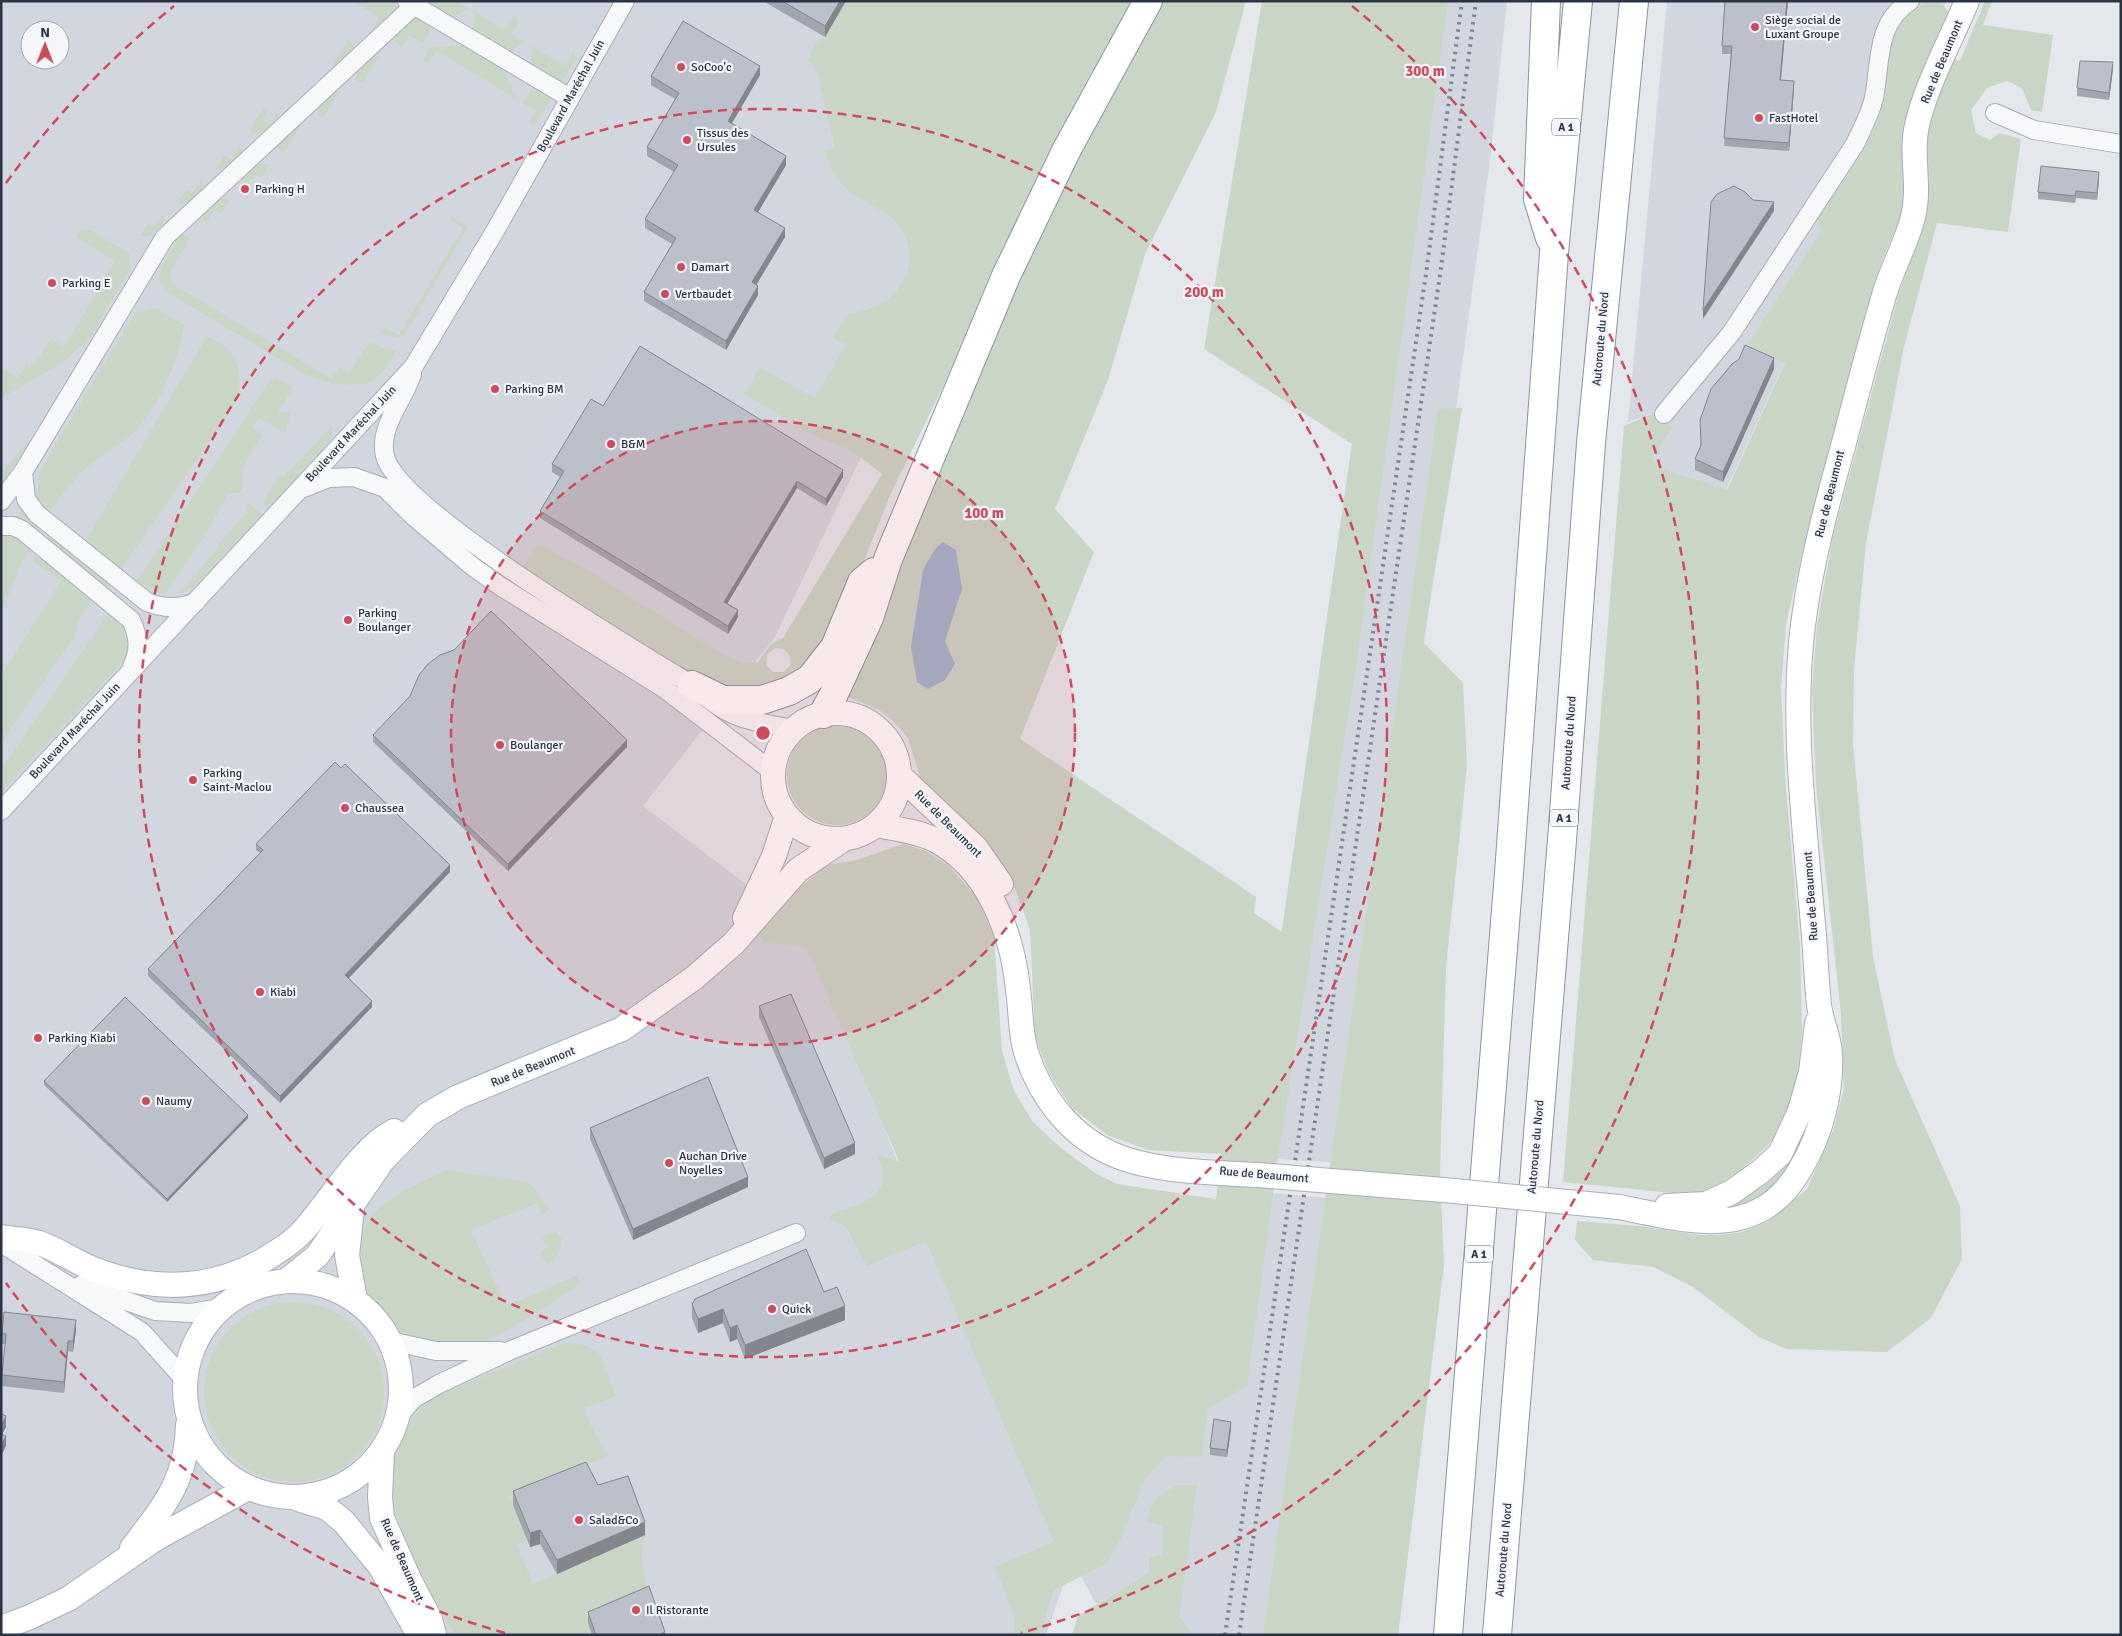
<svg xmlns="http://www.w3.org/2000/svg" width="2122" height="1636" viewBox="0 0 2122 1636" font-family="Signika,sans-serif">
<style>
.built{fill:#d2d6de;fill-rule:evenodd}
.green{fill:#c9d6c5;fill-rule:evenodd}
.water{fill:#9fb4cc}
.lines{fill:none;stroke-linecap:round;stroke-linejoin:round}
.street-casing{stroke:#a9aeb7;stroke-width:20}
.secondary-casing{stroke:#a9aeb7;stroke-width:26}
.highway-casing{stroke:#8b94a3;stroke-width:30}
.street{stroke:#f7f8fa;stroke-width:18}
.secondary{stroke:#fff;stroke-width:24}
.highway{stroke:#fff;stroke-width:28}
.rail{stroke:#7d8696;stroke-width:4;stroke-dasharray:2.5 5;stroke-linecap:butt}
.secondary-bridge-casing{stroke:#a9aeb7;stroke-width:26;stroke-linecap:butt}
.secondary-bridge{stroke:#fff;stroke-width:24}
.wall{fill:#a1a5ae}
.shaded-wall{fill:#83868d}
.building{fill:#bbc0ca;stroke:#83868d}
.ring{fill:none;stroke:#d1495b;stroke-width:2.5;stroke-dasharray:9 6}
.poi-dot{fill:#d1495b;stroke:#f4f6f9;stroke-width:2}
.labels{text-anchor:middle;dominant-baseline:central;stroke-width:4.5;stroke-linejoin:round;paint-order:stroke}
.shield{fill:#f4f6f9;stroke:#676e7b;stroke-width:1}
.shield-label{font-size:11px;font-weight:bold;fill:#2b3445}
.poi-label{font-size:12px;fill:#2b3445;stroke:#f4f6f9;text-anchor:start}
.street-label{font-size:12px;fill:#2b3445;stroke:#f4f6f9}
.centre{fill:#d1495b;stroke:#f4f6f9;stroke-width:2.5}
.ring-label{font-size:15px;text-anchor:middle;font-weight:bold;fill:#d1495b;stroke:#f4f6f9;stroke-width:4.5;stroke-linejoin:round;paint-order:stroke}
</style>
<rect width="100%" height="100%" fill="#e4e7ec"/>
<!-- built -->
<path class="built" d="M1 1H907L946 279 775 637 643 806 810 933 912 1200 1073 1557 1046 1635H1ZM30 30H60V60H30Z
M1409 1H1507L1490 160 1353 1164 1252 1157 1284 915 1352 444Z
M1667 1H1947L1944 6 1941 3 1887 61 1884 97 1876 124 1854 166 1817 220 1822 230 1749 344 1785 362 1726 490 1697 479 1676 475 1662 468 1652 459 1673 427 1654 413 1628 422Z
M1235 1190 1441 1208 1444 1264 1398 1635H1149V1572L1096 1604 1081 1576 1108 1563 1121 1539 1145 1479 1167 1456Z"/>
<!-- green -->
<path class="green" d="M352 1H389L399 7 371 31 379 17Z
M435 1H456L469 9 447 19 429 7Z
M846 1H1139L1103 67 1092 71 1045 161 1047 174 891 493 830 646 814 666 749 694 706 684 531 578 523 567 539 544 587 570 725 656 744 663 758 662 771 644 783 638 882 474 854 452 809 433 745 394 760 367 814 398 846 345 833 337 848 314C870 310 891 304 902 283 909 272 911 262 909 250 903 206 859 209 838 179 832 171 829 160 824 151L835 148 817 71 808 60 816 42 825 37ZM775 648 784 649 790 656 791 664 784 672H773L766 665 767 655Z
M1164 1H1246L1216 112 1145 254 1108 380 1055 509 1094 552 1020 739 1256 897 1254 913 1282 932 1352 444 1204 349 1262 1H1448L1356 666 1278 1158 1247 1386 1208 1408 1202 1457 1167 1456 1145 1479 1121 1539 1108 1563 1054 1590 1039 1635H1014V1615L995 1567 1054 1542 926 1241 867 1266 846 1227 830 1219V1215C863 1202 897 1198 877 1155L899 1161 807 948 764 941 758 934 799 880 804 884 827 865 857 860 903 844 926 851 949 866 978 899 994 937 1002 1051 1014 1091 1033 1122 1062 1149 1095 1173 1117 1184 1216 1199 1222 1154 1149 1150 1107 1135 1072 1108 1050 1075 1035 1038 1030 930 1016 891 994 856 924 790 908 738 892 720 878 709 845 696 988 345 1044 224Z
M1985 1H1992L1983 25 2053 35 2042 112 2031 110 2022 88 2007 81 1987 88 1971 110 1976 133 1990 140 1999 133 2021 139 2008 232 1937 223 1904 347 1866 543 1854 669 1853 743 1873 957 1895 1060 1960 1206 1962 1259 1931 1318 1887 1352 1786 1349 1759 1337 1693 1287 1653 1267 1593 1260 1575 1240 1577 1221 1638 1226 1699 1235H1721L1743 1232 1767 1222 1807 1189 1833 1131 1844 1089 1841 1014 1816 785 1812 691 1817 626 1833 536 1898 296 1926 217 1929 188 1925 154 1926 130 1933 108 1954 59 1960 61Z
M1930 2C1940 1 1947 6 1949 16L1907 114 1903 134 1906 189 1904 209 1882 261 1810 522 1786 623 1781 689 1786 790 1800 946 1802 1031 1797 1091 1784 1125 1768 1145 1741 1170 1702 1196 1563 1182 1624 426 1654 413 1673 427 1652 459C1668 474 1676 474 1696 479 1706 481 1716 487 1727 490L1785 363 1748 344 1822 230 1816 220C1838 190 1860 159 1876 125 1895 82 1874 24 1930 2Z
M476 13 504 30 513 16 519 21 511 34 524 42 507 55 472 35Z
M417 16 433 25 423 43 409 35 402 48 394 40 396 35Z
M348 40 354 46 353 49 337 65 332 66Z
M467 45 481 58 501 65 517 99 437 51 428 64 423 61 430 47Z
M531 46 565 66 573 52 576 59 560 86 532 69Z
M375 56 378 57 363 83 356 80 357 72Z
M534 86 540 93 552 97 534 126 528 124 536 111 523 103Z
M337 91 340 92 323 118 319 116 317 109Z
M265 107 268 109 263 121 269 125 278 112 280 117 266 131 256 134 249 130Z
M299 126 300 127 284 153 278 148 279 143Z
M239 146 243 151 226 168 216 169 224 155 231 159Z
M258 163 269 165 261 178 254 175 246 188 242 186 241 179Z
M201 180 202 190 187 203 178 202 186 189 193 192Z
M221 198 229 200 221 214 214 210 206 223 203 221V215Z
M162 214 165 218 164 222 149 237 140 236 148 223 154 227Z
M452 217 468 227 405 334 395 338 381 334 385 327 399 335 463 228 450 219Z
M82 229 92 231 129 253 130 269 92 335 64 362 1 398V368L18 378 26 365 29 367 41 355 51 339 64 347 115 261 75 237Z
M181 233 190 238 172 269 170 275 174 285 332 379 340 367 350 372 370 342 383 348 396 350 385 369 374 380 364 384 345 385 324 381 306 375 165 291 159 279 161 270Z
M156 308 184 325C177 364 161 404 133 433 121 445 105 452 92 463 75 477 63 494 50 511L37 496 39 476 44 464 135 313Z
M207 336C214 340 223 344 228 349 242 364 242 386 235 404L120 571 83 545Z
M277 378 293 387 278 412H290L285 433 259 418 253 428 262 434 242 469 243 489 238 493H229L202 540 164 595 153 591 137 581 270 380Z
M1462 408 1423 642 1463 683 1467 766 1446 967 1440 1175 1444 1264 1398 1635H1263L1438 409Z
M333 425 331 439 269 508 264 505 266 497 280 474 284 476Z
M26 443 29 445 1 483V474Z
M248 503 262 514 195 586 180 594 215 551 223 539 247 512Z
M23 508 43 527 38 534 14 520Z
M51 533 112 583 107 590 46 540Z
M1 534H12L33 547 22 561 1 613Z
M38 552 94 596 78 620 76 634 1 743V676L61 581 33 561Z
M110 611 122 619 132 637 128 657 1 792V770Z
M787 775a50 50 0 1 1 100 0a50 50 0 1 1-100 0Z
M1818 1099 1799 1158 1769 1195 1737 1210 1733 1204C1789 1177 1794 1152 1818 1099Z
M446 1170 527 1182 534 1187 549 1209 542 1215 537 1203 471 1230 506 1306 576 1276 580 1281 576 1287C553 1302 495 1342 470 1345 457 1347 425 1343 414 1338 402 1333 394 1324 385 1314 361 1289 348 1259 366 1225 381 1197 419 1184 446 1170Z
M556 1232 561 1236V1249L553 1262 546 1264 540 1251 547 1248 542 1236Z
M204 1392a90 90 0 1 1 180 0a90 90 0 1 1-180 0Z
M564 1343 584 1345 599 1353 616 1396 584 1408 589 1422 608 1456 509 1496 528 1540 517 1545 533 1584 645 1535C639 1556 643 1576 649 1597L592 1635H455L432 1595 403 1534 392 1497V1463L404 1434 419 1410 438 1395Z
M1177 1485H1197L1179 1617 1194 1635H1072L1078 1616 1149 1572V1558L1162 1555 1163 1526 1146 1522 1155 1499Z"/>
<!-- water -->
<path class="water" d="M943 542 956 550 962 589 945 641 955 664 945 680 928 689 917 682 911 647 923 570 935 549Z"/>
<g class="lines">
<!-- street casing -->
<g class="street-casing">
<path id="street" d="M407 1 570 98
M1995 113 2034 130 2121 144
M412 374C404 400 378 427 385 456 399 511 636 650 692 685 729 720 746 720 794 729
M1664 414 1732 332 1855 144C1862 129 1870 115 1874 98 1881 62 1875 24 1910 1
M23 472 26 499 37 514 147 602C164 609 179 609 196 602
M304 488 329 478 354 477 385 488 413 516 472 566 500 586 665 689 773 772
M1 501 23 472 165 237 419 1
M1 526H13L22 530 131 620C139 637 140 650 132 667
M1 811 414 366 495 231 625 1
M1 1243 142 1332 184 1379
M81 1285 155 1311 191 1313 221 1308
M390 1341 436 1351H501
M398 1417 413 1399 439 1384 509 1351 796 1233"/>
</g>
<!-- secondary casing -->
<g class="secondary-casing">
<path id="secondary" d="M773 776a63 63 0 1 1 126 0a63 63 0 1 1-126 0Z
M900 776 976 848 1001 884
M876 825C896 829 917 831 935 840 988 868 1012 932 1018 989 1021 1010 1020 1032 1026 1052 1039 1094 1068 1133 1108 1152 1153 1174 1221 1172 1271 1176
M745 918 774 856 787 816
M1331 1181 1444 1190
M1667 1206 1706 1204 1732 1192 1760 1172 1780 1154 1800 1111 1811 1072 1817 1023
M1619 1207C1688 1221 1759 1243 1801 1168 1821 1134 1832 1092 1830 1053 1829 1037 1821 1021 1819 1005 1817 986 1816 967 1815 949 1807 845 1790 727 1803 625 1811 562 1828 500 1845 439 1858 389 1871 339 1886 289 1894 265 1907 241 1913 217 1921 186 1910 155 1917 125 1926 85 1951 40 1967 1
M352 1209 347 1255 355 1300
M1 1237C13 1239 27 1239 39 1243 60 1250 79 1265 101 1272 161 1293 218 1289 272 1255 283 1248 293 1242 302 1232 328 1204 361 1147 394 1131
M185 1389a108 108 0 1 1 216 0a108 108 0 1 1-216 0Z
M286 1281 317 1256 383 1160 427 1115 458 1097 622 1029 694 978 733 944 798 870 844 839
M382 1452 380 1497 382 1518 410 1581 430 1619 434 1635
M298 1499 327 1508 344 1522 380 1566 414 1626 422 1635
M132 1548C164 1506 187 1480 188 1425
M1 1628 30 1617 68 1599 155 1539 248 1488"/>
</g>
<!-- highway casing -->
<g class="highway-casing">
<path id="highway" d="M1546 1 1538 199 1550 238
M692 685 723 700H762L789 691 810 679 835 647 862 582 874 572
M823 714 833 696 869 618 888 559 1006 276 1066 151 1148 1
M1448 1635 1509 873 1554 253 1578 1
M1497 1635 1562 840 1591 443 1634 1"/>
</g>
<!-- street -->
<use href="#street" class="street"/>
<!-- secondary -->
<use href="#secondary" class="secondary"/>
<!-- highway -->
<use href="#highway" class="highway"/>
<!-- rail -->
<path class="rail" d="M1225 1635 1426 274 1462 1
M1239 1635 1440 275 1476 1"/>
<!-- secondary-bridge casing -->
<g class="secondary-bridge-casing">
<path id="secondary-bridge" d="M1271 1176 1331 1181
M1444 1190 1619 1207"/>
</g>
<!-- secondary-bridge -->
<use href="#secondary-bridge" class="secondary-bridge"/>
</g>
<!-- wall -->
<path class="wall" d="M763 1H846L825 37Z
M1788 1 1781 80 1794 89 1789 151 1724 146 1731 54H1722V46Z
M2113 69 2109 100 2077 96V88Z
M760 75 732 123 786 165 758 212 785 237 756 285 758 295 726 350 644 301V292L672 244 645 228V219L674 172 647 156V147L675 99 651 85V76Z
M2099 180 2097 200 2076 198 2075 203 2038 199V192Z
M1774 369 1723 482 1695 470V459Z
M603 406 843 477 826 506 797 488 727 603 738 617 728 634 540 518V511L560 477 552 472V464Z
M373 735 627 747 508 871 373 742Z
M341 768 450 872 349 978 372 1007 280 1103 148 976V969L260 853 256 850V844Z
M759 1006 855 1154 824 1169 759 1017Z
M44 1081 248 1118 167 1202 44 1085Z
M590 1128 748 1187 633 1240 590 1139Z
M824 1292 845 1320 745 1359 737 1339 730 1342 723 1323 698 1333 692 1318V1304Z
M76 1330 73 1352 68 1351 64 1393 2 1386V1375L5 1344H2V1333Z
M1231 1429 1227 1457 1210 1455V1448Z
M598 1485 645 1535 557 1574 540 1544 530 1547 513 1505V1491Z
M588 1612 665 1635H592L588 1623Z"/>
<!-- shaded-wall -->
<path class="shaded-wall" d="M840 1H846L825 37V26Z
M1787 1H1788L1780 88V80Z
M2113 62V69L2109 100V93Z
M760 66V75L728 130V121Z
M1794 81V89L1789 151V143Z
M786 156V165L754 219V210Z
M2099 172V180L2097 200V193Z
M1774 202V211L1703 319V310Z
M785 228V237L752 292V282Z
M758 286V295L726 350V341Z
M1774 358V369L1723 482V472Z
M843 470V477L826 506V499Z
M797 481V488L724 609V602Z
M738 610V617L728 634V626Z
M627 740V747L508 871V864Z
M450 865V872L345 982V975Z
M372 1001V1007L280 1103V1096Z
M248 1115V1118L167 1202V1199Z
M855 1143V1154L824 1169V1158Z
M748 1177V1187L633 1240V1229Z
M845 1306V1320L745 1359V1345Z
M723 1309V1323L698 1333V1319Z
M76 1320V1330L73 1352V1341Z
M737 1325V1339L730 1342V1328Z
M68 1341V1351L64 1393V1382Z
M6 1416V1427L1 1437V1426Z
M1231 1422V1429L1227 1457V1450Z
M6 1436V1446L1 1456V1445Z
M645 1522V1535L557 1574V1560Z
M540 1530V1544L530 1547V1533Z
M665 1632V1635H658Z"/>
<!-- building -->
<path class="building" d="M782 1H840L825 26Z
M1725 1H1787L1780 80 1794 81 1789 143 1724 138 1732 46H1722Z
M683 21 760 66 728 121 786 156 754 210 785 228 752 282 758 286 726 341 644 292 676 238 645 219 678 165 647 147 679 93 651 76Z
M2080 61 2113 62 2109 93 2077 88Z
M2041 166 2099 172 2097 193 2076 191 2075 196 2038 192Z
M1734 186 1745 192 1753 200 1774 202 1703 310 1711 202 1717 194Z
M1745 345 1774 358 1723 472 1695 459 1701 445 1700 420 1711 389 1732 364 1739 359Z
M640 346 843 470 826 499 797 481 724 602 738 610 728 626 540 511 564 471 552 464 591 399 603 406Z
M491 611 627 740 508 864 373 735 410 696 419 675 428 664 440 655 454 650Z
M335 762 341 768 345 764 450 865 345 975 372 1001 280 1096 148 969 263 850 256 844Z
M791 994 855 1143 824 1158 759 1006Z
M125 997 248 1115 167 1199 44 1081Z
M708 1077 748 1177 633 1229 590 1128Z
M806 1249 824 1292 837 1287 845 1306 745 1345 737 1325 730 1328 723 1309 698 1319 692 1304 695 1299Z
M4 1312 76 1320 73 1341H68L64 1382 2 1375 6 1334 2 1333Z
M1 1414 6 1416 1 1426Z
M1214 1419 1231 1422 1227 1450 1210 1448Z
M1 1434 6 1436 1 1445Z
M586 1462 598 1485 628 1476 645 1522 557 1560 540 1530 530 1533 513 1491Z
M649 1586 665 1632 658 1635H596L588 1612Z"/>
<!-- distance rings -->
<circle cx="763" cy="733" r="312" fill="#d1495b" fill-opacity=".12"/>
<g class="ring">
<circle cx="763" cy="733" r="312"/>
<circle cx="763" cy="733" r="624"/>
<path d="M505 1633A936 936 0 0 1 6 1283M6 183A936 936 0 0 1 174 6M1352 6A936 936 0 0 1 1021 1633"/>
</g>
<!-- markers -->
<g class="poi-dot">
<circle cx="1755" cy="27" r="5"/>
<circle cx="681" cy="67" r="5"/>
<circle cx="1759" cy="118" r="5"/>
<circle cx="687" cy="140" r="5"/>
<circle cx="245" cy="189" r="5"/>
<circle cx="681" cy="267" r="5"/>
<circle cx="52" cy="283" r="5"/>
<circle cx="665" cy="294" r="5"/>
<circle cx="495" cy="389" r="5"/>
<circle cx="611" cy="444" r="5"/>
<circle cx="348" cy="620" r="5"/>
<circle cx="500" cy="745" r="5"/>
<circle cx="193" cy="780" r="5"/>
<circle cx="345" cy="808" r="5"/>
<circle cx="260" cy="992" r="5"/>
<circle cx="38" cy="1038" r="5"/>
<circle cx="146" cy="1101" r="5"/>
<circle cx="669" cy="1163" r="5"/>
<circle cx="772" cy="1309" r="5"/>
<circle cx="579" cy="1520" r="5"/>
<circle cx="636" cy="1610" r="5"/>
</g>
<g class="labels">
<!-- shield labels -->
<g class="shield">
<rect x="1552" y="118.5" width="28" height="17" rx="4"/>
<rect x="1550" y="809.5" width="28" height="17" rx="4"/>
<rect x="1465" y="1245.5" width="28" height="17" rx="4"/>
</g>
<g class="shield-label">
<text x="1566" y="127">A 1</text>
<text x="1564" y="818">A 1</text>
<text x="1479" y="1254">A 1</text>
</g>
<!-- poi labels -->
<g class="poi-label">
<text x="1765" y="20">Siège social de<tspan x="1765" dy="14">Luxant Groupe</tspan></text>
<text x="691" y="67">SoCoo'c</text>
<text x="1769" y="118">FastHotel</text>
<text x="697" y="133">Tissus des<tspan x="697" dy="14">Ursules</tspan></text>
<text x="255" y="189">Parking H</text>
<text x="691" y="267">Damart</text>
<text x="62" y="283">Parking E</text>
<text x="675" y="294">Vertbaudet</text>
<text x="505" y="389">Parking BM</text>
<text x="621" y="444">B&amp;M</text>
<text x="358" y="613">Parking<tspan x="358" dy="14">Boulanger</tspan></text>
<text x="510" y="745">Boulanger</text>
<text x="203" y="773">Parking<tspan x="203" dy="14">Saint-Maclou</tspan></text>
<text x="355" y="808">Chaussea</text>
<text x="270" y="992">Kiabi</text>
<text x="48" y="1038">Parking Kiabi</text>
<text x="156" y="1101">Naumy</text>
<text x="679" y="1156">Auchan Drive<tspan x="679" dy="14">Noyelles</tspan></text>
<text x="782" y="1309">Quick</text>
<text x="589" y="1520">Salad&amp;Co</text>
<text x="646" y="1610">Il Ristorante</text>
</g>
<!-- street labels -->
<g class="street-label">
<text transform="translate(1942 62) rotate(-67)">Rue de Beaumont</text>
<text transform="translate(571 96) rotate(-61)">Boulevard Maréchal Juin</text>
<text transform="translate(1601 339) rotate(-85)">Autoroute du Nord</text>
<text transform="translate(351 434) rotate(-47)">Boulevard Maréchal Juin</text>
<text transform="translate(1830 494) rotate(-76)">Rue de Beaumont</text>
<text transform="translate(75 731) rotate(-47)">Boulevard Maréchal Juin</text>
<text transform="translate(1569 743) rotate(-86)">Autoroute du Nord</text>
<text transform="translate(948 824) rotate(45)">Rue de Beaumont</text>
<text transform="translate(1811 896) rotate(-94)">Rue de Beaumont</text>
<text transform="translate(533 1067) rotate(-22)">Rue de Beaumont</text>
<text transform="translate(1536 1147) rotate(-85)">Autoroute du Nord</text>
<text transform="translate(1264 1175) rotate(5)">Rue de Beaumont</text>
<text transform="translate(1504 1550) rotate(-85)">Autoroute du Nord</text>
<text transform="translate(402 1560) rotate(66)">Rue de Beaumont</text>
</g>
</g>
<circle cx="763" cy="733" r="8" class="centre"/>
<g class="ring-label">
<text x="1425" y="76">300 m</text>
<text x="1204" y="297">200 m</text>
<text x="984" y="518">100 m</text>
</g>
<!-- border -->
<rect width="2122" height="1636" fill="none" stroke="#2b3445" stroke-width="5"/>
<!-- north arrow -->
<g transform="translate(45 45)"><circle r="24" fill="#f4f6f9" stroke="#a4a8b1"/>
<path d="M0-4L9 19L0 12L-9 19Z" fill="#d1495b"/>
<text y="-8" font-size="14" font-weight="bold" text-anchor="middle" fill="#2b3445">N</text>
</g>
</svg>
